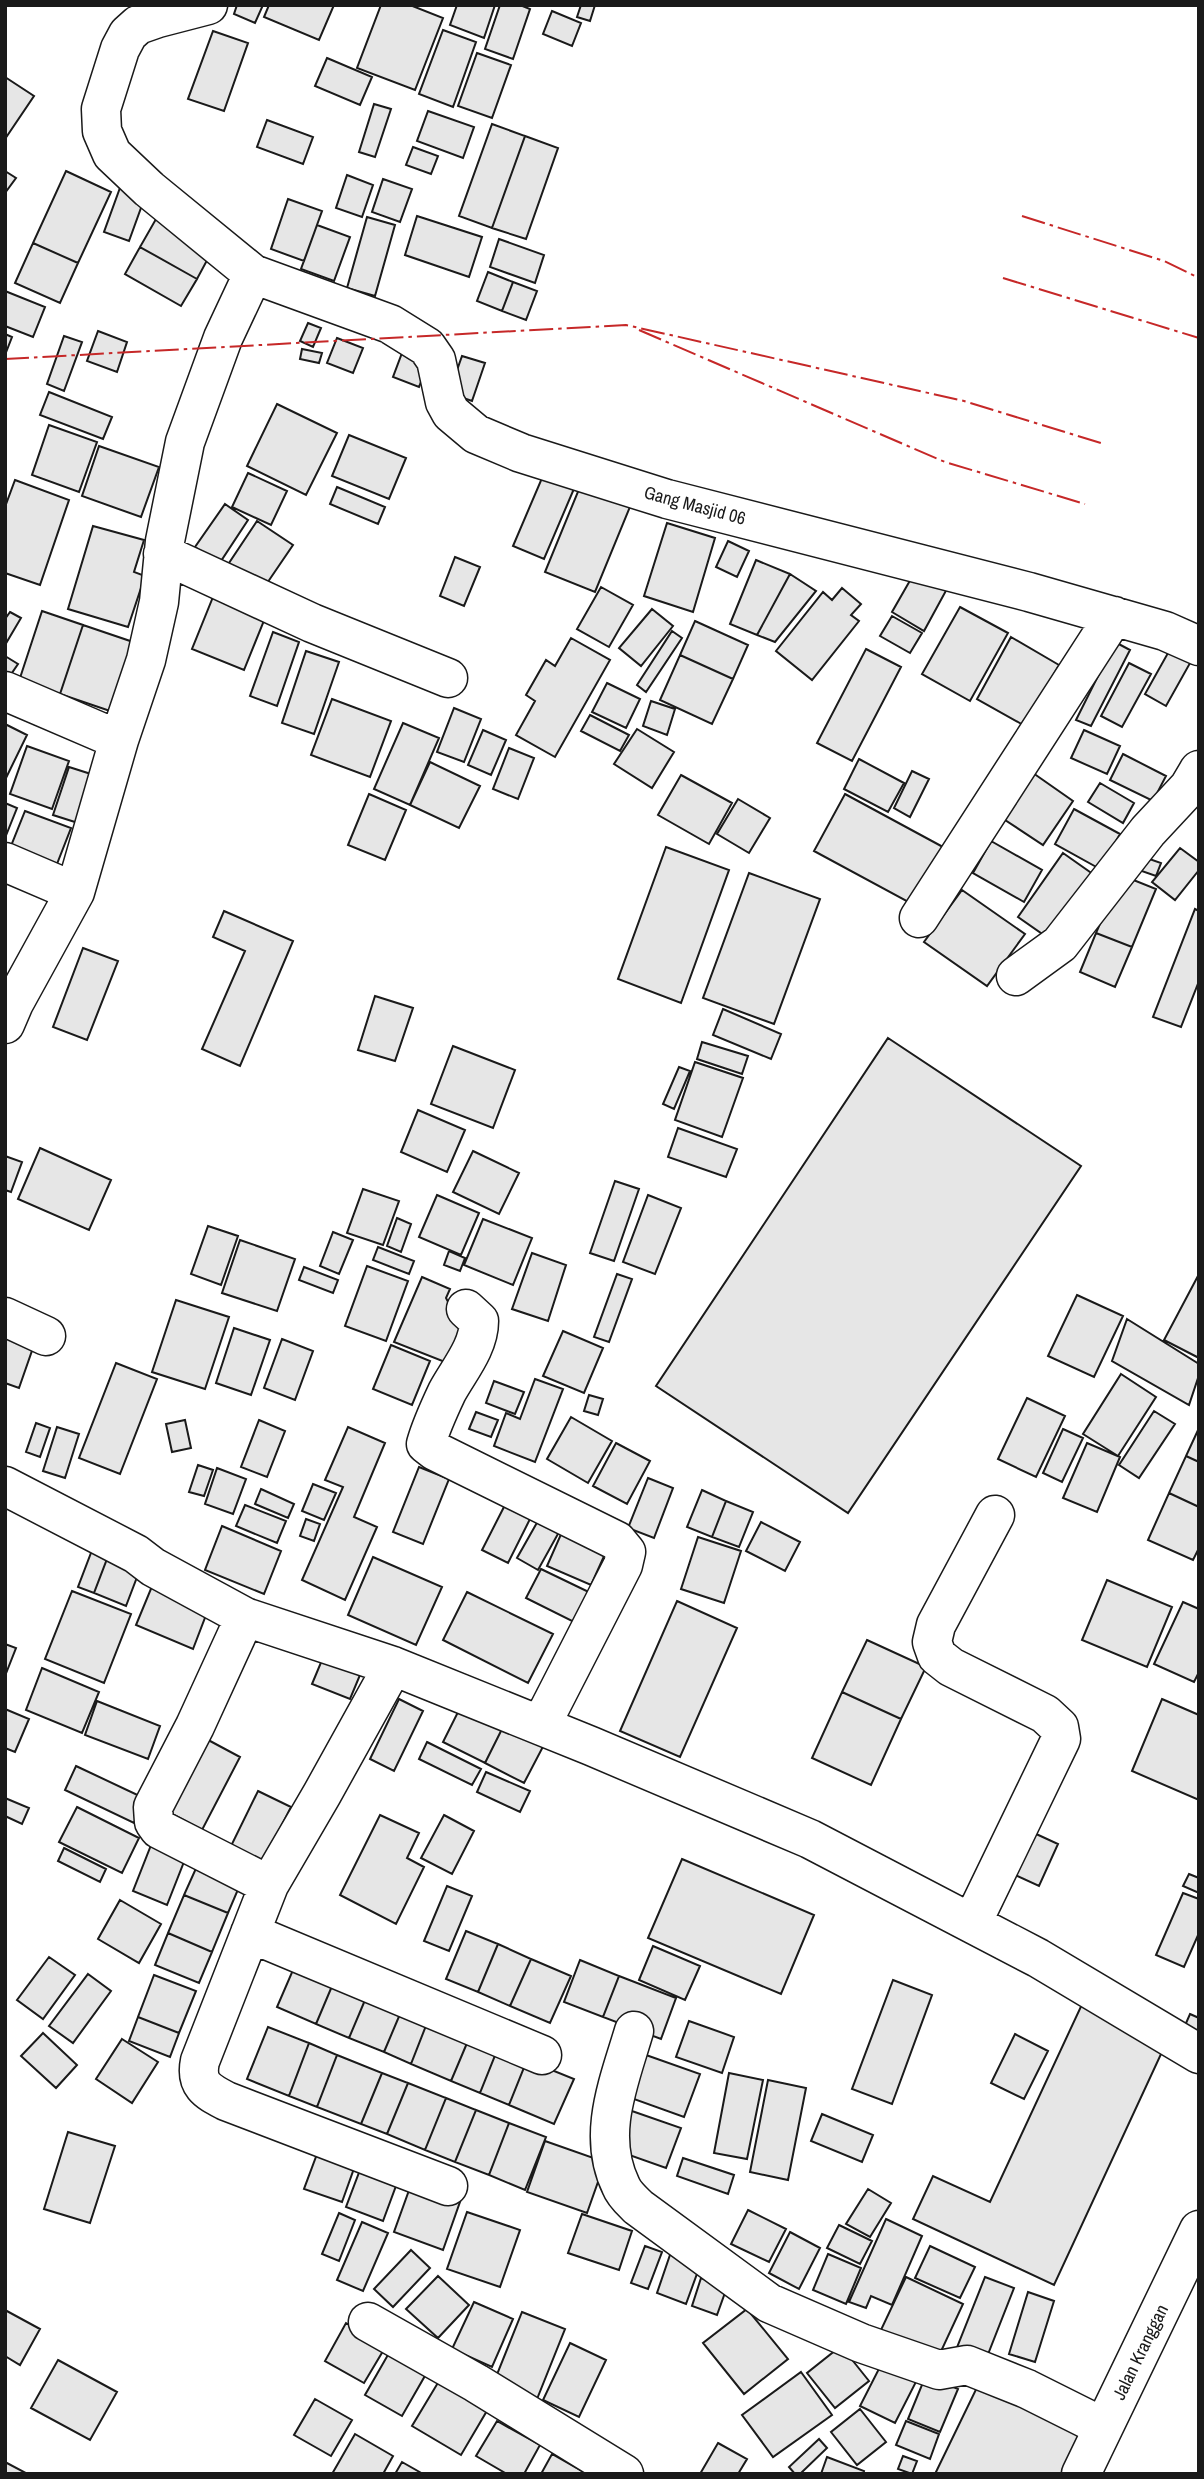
<svg xmlns="http://www.w3.org/2000/svg" width="1204" height="2479" viewBox="0 0 1204 2479" font-family="'Archivo Narrow',sans-serif">
<style>
.building{fill:#e6e6e6;stroke:#1a1a1a;stroke-width:2}
.lines{fill:none;stroke-linecap:round;stroke-linejoin:round}
.minor-casing{stroke:#1a1a1a;stroke-width:41}
.major-casing{stroke:#1a1a1a;stroke-width:41}
.minor{stroke:#fff;stroke-width:38}
.major{stroke:#fff;stroke-width:38}
.power{stroke:#c62828;stroke-width:2;stroke-dasharray:24 5 3.5 5;stroke-linecap:butt}
.labels{text-anchor:middle;dominant-baseline:central;stroke-width:5;stroke-linejoin:round;paint-order:stroke}
.street-label{font-size:18px;fill:#1a1a1a;stroke:#fff}
</style>
<rect width="100%" height="100%" fill="#fff"/>
<!-- building -->
<path class="building" d="M237 5H263L255 23 234 14Z
M269 5H334L319 40 264 17Z
M381 5H410L443 18 415 90 357 68Z
M457 5H495L484 38 450 25Z
M500 5H520L530 9 513 59 485 49Z
M581 5H595L590 21 577 17Z
M552 11 581 23 572 46 543 34Z
M443 30 476 42 453 107 419 94Z
M213 31 248 43 224 111 188 99Z
M477 53 511 65 492 118 458 106Z
M327 58 372 77 360 105 315 86Z
M5 77 34 96 5 139Z
M374 104 391 109 375 157 359 152Z
M428 111 474 127 463 158 417 141Z
M267 120 313 137 303 164 257 147Z
M492 124 525 136 492 228 459 216Z
M525 136 558 148 526 239 492 228Z
M413 147 438 156 431 174 406 165Z
M5 171 16 178 5 193Z
M66 171 111 192 78 263 33 243Z
M347 175 373 185 362 217 336 208Z
M383 179 412 189 400 222 372 212Z
M121 185 146 194 129 241 104 232Z
M288 199 322 211 304 261 271 249Z
M417 216 482 237 469 277 405 255Z
M367 217 395 225 375 296 347 288Z
M156 219 212 251 197 279 140 247Z
M317 225 350 237 334 281 301 269Z
M499 239 544 255 535 283 490 267Z
M33 243 78 263 60 303 15 283Z
M140 247 197 279 181 306 125 274Z
M488 272 513 282 502 311 477 301Z
M513 282 537 291 526 320 502 311Z
M5 291 45 307 33 337 5 326Z
M308 323 321 328 313 347 300 341Z
M98 331 127 342 117 372 87 361Z
M5 334 12 337 5 355Z
M64 336 82 342 64 391 47 384Z
M337 338 363 348 353 373 327 363Z
M405 345 431 355 419 387 393 377Z
M302 349 322 353 319 363 300 359Z
M462 356 485 363 472 401 449 393Z
M49 392 112 417 103 439 40 415Z
M277 404 337 433 306 495 247 466Z
M49 425 97 442 79 492 32 475Z
M349 435 406 458 389 499 332 476Z
M99 446 159 467 141 517 82 496Z
M548 464 579 477 544 559 513 546Z
M248 473 287 491 271 525 232 507Z
M584 477 634 497 595 592 545 572Z
M15 480 69 500 40 585 5 573V507Z
M337 487 385 507 378 524 330 504Z
M225 504 248 520 219 564 195 547Z
M257 521 293 545 259 595 223 572Z
M667 523 715 538 693 612 644 596Z
M93 526 144 540 134 572 145 576 128 627 68 609Z
M728 541 749 551 737 577 716 567Z
M455 557 480 567 464 606 440 596Z
M756 560 790 574 757 635 730 624Z
M916 570 948 587 924 631 892 612Z
M790 574 816 591 775 642 757 635Z
M601 587 633 605 609 647 577 629Z
M842 588 861 604 851 615 859 621 812 680 776 651 823 592 832 600Z
M213 597 265 618 244 670 192 649Z
M960 607 1008 633 970 701 922 674Z
M652 609 673 626 641 666 619 648Z
M42 611 83 625 60 694 19 681Z
M10 612 21 618 5 645V619Z
M892 616 922 633 910 653 880 636Z
M695 621 748 645 733 679 680 655Z
M83 625 136 643 113 712 60 694Z
M672 631 682 638 646 692 637 685Z
M273 632 299 642 277 706 250 696Z
M1011 637 1059 665 1025 726 977 699Z
M571 638 610 660 555 757 516 735 535 701 526 695 546 660 555 666Z
M1115 642 1130 650 1091 726 1076 720Z
M1173 644 1194 656 1166 706 1145 694Z
M866 649 901 667 852 761 817 743Z
M306 651 339 662 314 734 282 723Z
M680 655 733 679 712 724 660 700Z
M5 656 18 664 5 683Z
M1129 663 1151 674 1122 727 1101 716Z
M607 683 640 699 626 728 592 712Z
M332 699 391 721 370 777 311 755Z
M651 701 675 709 667 735 643 726Z
M454 708 481 719 464 762 437 752Z
M590 715 629 735 620 751 581 731Z
M403 723 439 738 410 805 374 789Z
M5 724 27 735 5 780Z
M637 729 674 752 652 788 614 764Z
M483 730 506 740 491 775 468 765Z
M1084 730 1120 746 1107 774 1071 758Z
M27 746 69 761 52 809 10 794Z
M509 748 534 758 518 799 493 789Z
M1123 754 1166 776 1153 801 1110 780Z
M859 759 904 783 888 812 844 789Z
M430 762 480 786 459 828 410 805Z
M69 767 94 775 78 823 53 815Z
M912 771 929 779 910 817 894 808Z
M1033 773 1073 801 1043 845 1002 818Z
M681 775 732 803 709 844 658 815Z
M1100 783 1134 803 1123 823 1088 802Z
M369 794 406 810 385 860 348 845Z
M845 794 943 847 912 904 814 851Z
M738 799 770 818 749 853 717 834Z
M5 803 17 808 5 838Z
M1074 809 1120 834 1100 869 1055 844Z
M25 811 71 828 55 869 9 851Z
M991 841 1042 870 1024 902 973 873Z
M666 847 729 870 681 1003 618 979Z
M1180 848 1199 862V870L1175 900 1152 882Z
M1063 853 1097 877 1051 940 1018 917Z
M1138 855 1161 863 1156 876 1133 868Z
M749 873 820 899 774 1024 703 998Z
M1121 875 1156 889 1132 947 1096 933Z
M962 890 1025 934 987 986 924 942Z
M1195 909 1199 911V981L1181 1027 1153 1017Z
M224 911 293 941 240 1066 202 1049 245 951 213 937Z
M1096 933 1132 947 1115 987 1080 972Z
M83 948 118 961 87 1040 53 1027Z
M375 996 413 1008 395 1061 358 1050Z
M723 1009 781 1034 771 1059 713 1035Z
M888 1038 1081 1166 848 1513 656 1386Z
M702 1042 748 1056 742 1074 697 1059Z
M453 1046 515 1070 493 1128 431 1104Z
M695 1062 743 1078 722 1137 675 1120Z
M679 1067 690 1071 674 1109 663 1104Z
M418 1110 465 1130 447 1172 401 1152Z
M678 1128 737 1149 726 1177 668 1157Z
M40 1148 111 1180 89 1230 18 1199Z
M473 1151 519 1173 499 1214 453 1192Z
M5 1156 22 1162 11 1192 5 1190Z
M615 1181 639 1189 614 1261 590 1253Z
M363 1189 399 1201 383 1245 347 1233Z
M437 1195 479 1213 461 1255 419 1237Z
M648 1195 681 1208 655 1274 623 1262Z
M397 1218 411 1224 401 1252 387 1246Z
M483 1219 532 1238 513 1285 464 1265Z
M208 1226 238 1236 221 1285 191 1274Z
M333 1232 353 1240 339 1274 320 1266Z
M240 1240 295 1259 277 1311 222 1293Z
M378 1247 414 1261 409 1274 373 1260Z
M449 1251 465 1258 460 1271 444 1265Z
M532 1253 566 1265 548 1321 512 1309Z
M367 1266 408 1281 386 1341 345 1326Z
M304 1267 338 1280 333 1293 299 1280Z
M617 1274 632 1279 609 1342 594 1337Z
M1199 1274V1358L1164 1340Z
M422 1277 450 1289 446 1298 456 1317 467 1322 450 1364 394 1342Z
M1077 1295 1123 1316 1094 1377 1048 1356Z
M176 1300 229 1317 205 1389 152 1372Z
M1127 1319 1199 1364V1375L1189 1405 1112 1361Z
M234 1328 270 1340 251 1395 216 1383Z
M5 1331 35 1342 19 1388 5 1383Z
M563 1331 603 1348 584 1393 543 1376Z
M282 1339 313 1351 295 1400 264 1388Z
M391 1345 430 1361 412 1405 373 1389Z
M116 1363 157 1379 120 1474 79 1458Z
M1121 1374 1156 1397 1118 1456 1083 1434Z
M535 1379 563 1389 535 1462 494 1446 506 1413 520 1419Z
M494 1381 524 1392 515 1414 486 1403Z
M589 1395 603 1399 598 1415 584 1411Z
M1027 1398 1065 1416 1036 1477 998 1459Z
M1154 1411 1175 1424 1139 1478 1119 1465Z
M476 1412 498 1420 491 1437 469 1429Z
M571 1417 612 1441 588 1483 547 1459Z
M185 1420 191 1448 172 1452 166 1424Z
M259 1420 285 1431 267 1477 241 1467Z
M36 1423 50 1428 40 1457 26 1452Z
M57 1427 79 1434 65 1478 43 1471Z
M348 1427 385 1443 354 1517 377 1527 345 1600 302 1580 343 1487 325 1480Z
M1199 1428V1462L1186 1456Z
M1063 1429 1083 1438 1062 1482 1043 1473Z
M616 1443 650 1461 627 1504 593 1486Z
M1087 1443 1120 1457 1097 1512 1063 1498Z
M1186 1456 1199 1462V1507L1169 1493Z
M198 1465 213 1470 204 1496 189 1492Z
M419 1467 449 1479 423 1544 393 1532Z
M217 1468 246 1479 233 1514 205 1504Z
M648 1478 673 1488 654 1538 628 1528Z
M313 1484 336 1493 324 1520 302 1511Z
M261 1489 294 1504 288 1518 255 1504Z
M702 1490 726 1501 712 1537 687 1527Z
M1169 1493 1199 1507V1548L1193 1560 1148 1540Z
M726 1501 753 1512 739 1547 712 1537Z
M506 1503 531 1517 508 1563 482 1550Z
M245 1505 286 1521 277 1543 236 1526Z
M543 1512 564 1523 538 1570 517 1558Z
M306 1519 320 1524 314 1541 300 1536Z
M761 1522 800 1542 785 1571 746 1551Z
M566 1523 610 1543 591 1585 547 1566Z
M222 1526 281 1551 264 1594 205 1570Z
M698 1537 741 1551 724 1603 681 1589Z
M94 1545 110 1551 94 1593 78 1587Z
M110 1551 142 1564 126 1606 94 1593Z
M373 1557 442 1587 416 1645 348 1615Z
M541 1569 595 1595 580 1625 526 1598Z
M155 1579 211 1602 193 1649 136 1625Z
M1107 1580 1172 1607 1147 1667 1082 1640Z
M72 1591 131 1614 104 1683 45 1659Z
M467 1592 553 1634 528 1683 443 1640Z
M677 1601 737 1628 680 1757 620 1731Z
M1183 1602 1199 1609V1672L1194 1682 1154 1664Z
M867 1640 926 1667 901 1719 842 1692Z
M5 1644 16 1648 5 1676Z
M322 1660 360 1675 350 1699 312 1684Z
M42 1668 99 1692 82 1733 26 1710Z
M842 1692 901 1719 871 1785 812 1758Z
M465 1698 507 1719 485 1763 443 1742Z
M399 1699 423 1711 394 1771 370 1759Z
M1162 1699 1199 1715V1800L1132 1771Z
M97 1701 160 1726 148 1759 85 1735Z
M5 1709 29 1719 15 1752 5 1748Z
M507 1719 547 1739 524 1783 485 1763Z
M197 1734 240 1757 202 1830 159 1807Z
M427 1742 481 1769 472 1785 419 1759Z
M76 1766 146 1799 134 1823 65 1790Z
M486 1772 530 1791 520 1812 477 1792Z
M258 1791 291 1807 263 1862 231 1846Z
M5 1798 29 1808 22 1824 5 1816Z
M77 1807 139 1838 122 1873 59 1842Z
M380 1815 419 1833 407 1858 424 1867 396 1924 340 1895Z
M444 1815 474 1831 452 1874 421 1858Z
M1034 1833 1058 1844 1039 1886 1015 1875Z
M155 1835 189 1849 167 1905 133 1891Z
M64 1848 106 1869 100 1882 58 1861Z
M202 1855 245 1873 228 1913 184 1895Z
M682 1859 814 1915 781 1994 648 1938Z
M1189 1874 1199 1878V1893L1183 1886Z
M447 1886 472 1896 449 1951 424 1941Z
M1183 1893 1199 1899V1933L1184 1967 1156 1955Z
M184 1895 228 1913 212 1952 168 1933Z
M120 1900 161 1924 139 1963 98 1939Z
M466 1931 498 1944 478 1992 446 1979Z
M168 1933 212 1952 199 1983 155 1965Z
M498 1944 531 1959 510 2006 478 1992Z
M653 1946 700 1966 685 2000 639 1980Z
M49 1957 75 1975 43 2019 17 2000Z
M531 1959 571 1976 550 2023 510 2006Z
M580 1960 619 1976 603 2017 564 2002Z
M296 1963 335 1979 316 2024 277 2007Z
M88 1974 111 1991 73 2043 49 2026Z
M154 1975 196 1991 179 2033 138 2017Z
M619 1976 676 1998 661 2039 603 2017Z
M335 1979 368 1993 349 2038 316 2024Z
M893 1980 932 1995 892 2104 852 2089Z
M368 1993 403 2007 384 2052 349 2038Z
M1084 2000 1168 2039 1054 2285 913 2219 933 2176 990 2202Z
M403 2007 429 2018 411 2064 384 2052Z
M1190 2014 1199 2018V2036L1183 2030Z
M138 2017 179 2033 170 2057 129 2041Z
M429 2018 470 2036 451 2081 411 2064Z
M689 2021 734 2037 722 2073 676 2057Z
M268 2027 309 2043 289 2096 247 2079Z
M43 2033 77 2065 56 2088 21 2056Z
M1015 2034 1048 2051 1024 2099 991 2083Z
M470 2036 498 2048 480 2093 451 2081Z
M122 2039 158 2062 132 2103 96 2079Z
M309 2043 337 2055 317 2107 289 2096Z
M498 2048 527 2060 509 2105 480 2093Z
M337 2055 382 2073 361 2124 317 2107Z
M646 2055 700 2074 684 2117 631 2098Z
M527 2060 574 2079 554 2124 509 2105Z
M382 2073 408 2083 387 2134 361 2124Z
M729 2073 763 2080 747 2159 714 2153Z
M768 2080 806 2088 788 2180 750 2172Z
M408 2083 446 2098 425 2150 387 2134Z
M446 2098 476 2110 455 2162 425 2150Z
M476 2110 509 2123 489 2175 455 2162Z
M629 2110 681 2128 666 2168 615 2150Z
M822 2114 873 2135 862 2162 811 2141Z
M509 2123 546 2137 525 2190 489 2175Z
M68 2132 115 2146 90 2223 44 2209Z
M545 2141 605 2162 587 2213 527 2192Z
M320 2146 357 2160 342 2202 304 2189Z
M683 2158 734 2175 728 2194 677 2176Z
M363 2162 400 2175 383 2221 346 2207Z
M412 2182 461 2199 443 2250 394 2232Z
M868 2189 891 2203 870 2237 846 2224Z
M748 2210 786 2229 769 2262 731 2244Z
M467 2212 520 2230 500 2287 447 2269Z
M339 2213 355 2220 339 2261 322 2254Z
M582 2214 632 2231 619 2270 568 2253Z
M886 2219 922 2236 892 2305 871 2296 866 2308 849 2302Z
M362 2222 388 2233 363 2291 337 2280Z
M839 2225 872 2241 860 2264 827 2248Z
M790 2232 820 2248 799 2289 769 2273Z
M645 2246 662 2252 648 2289 631 2283Z
M930 2246 975 2267 960 2298 915 2278Z
M672 2249 702 2260 686 2304 657 2293Z
M411 2250 430 2268 393 2307 374 2289Z
M828 2254 861 2268 846 2304 813 2290Z
M438 2276 469 2305 438 2338 406 2309Z
M906 2277 963 2304 937 2360 880 2332Z
M985 2277 1014 2288 983 2367 954 2355Z
M701 2278 727 2287 717 2315 692 2306Z
M1028 2292 1054 2301 1035 2362 1009 2354Z
M474 2302 513 2319 492 2367 452 2349Z
M747 2309 788 2359 744 2394 703 2343Z
M5 2310 40 2329 20 2365 5 2356Z
M522 2312 565 2329 535 2404 492 2387Z
M346 2323 386 2346 364 2383 325 2361Z
M570 2343 606 2360 579 2417 543 2400Z
M841 2346 869 2381 835 2408 807 2373Z
M389 2353 426 2374 402 2416 365 2395Z
M886 2355 921 2372 895 2423 860 2406Z
M58 2360 117 2392 90 2440 31 2408Z
M801 2372 832 2415 773 2457 742 2415Z
M926 2375 958 2389 940 2432 908 2419Z
M983 2375 1092 2427 1069 2474H935Z
M439 2381 488 2409 461 2455 412 2426Z
M315 2399 352 2420 331 2456 294 2435Z
M860 2409 886 2442 857 2465 831 2432Z
M497 2421 540 2445 524 2474H507L476 2456Z
M906 2421 939 2434 930 2459 896 2445Z
M355 2434 393 2456 383 2474H332Z
M819 2439 827 2448 800 2474H795L789 2467Z
M718 2443 747 2459 738 2474H700Z
M552 2454 587 2474H541Z
M903 2456 917 2461 912 2474 898 2469Z
M827 2457 864 2471 863 2474H821Z
M5 2462 26 2473V2474H5Z
M402 2462 423 2474H395Z"/>
<g class="lines">
<!-- minor casing -->
<g class="minor-casing">
<path id="minor" d="M208 5 158 18 138 25 128 34 120 49 101 109 102 131 112 154 149 189 253 274 390 324 427 347 436 360 445 402 451 413 476 434 521 453 667 499 1029 592 1165 631 1199 646
M163 554 312 623 448 678
M5 691 119 740
M5 862 75 892
M919 918 1114 616
M1016 976 1060 944 1148 831 1189 787 1199 770
M5 1024 14 1003 75 892 119 740 146 660 159 602 165 541 185 442 223 338 253 274
M466 1309 479 1321C479 1347 459 1370 447 1392 439 1409 431 1426 426 1444L435 1451 617 1541 626 1552 623 1565 541 1725
M5 1317 46 1336
M5 1486 136 1554 153 1567 245 1617 393 1666 591 1746 810 1839 1038 1958 1199 2054
M245 1617 195 1726 153 1807 154 1822 159 1829 269 1885
M393 1666 322 1794 269 1885 200 2061C195 2085 207 2091 226 2101L448 2186
M972 1923 1061 1739 1059 1727 1045 1714 951 1667 937 1656 932 1642 936 1625 995 1515
M250 1933 542 2055
M634 2031C619 2082 596 2135 621 2186 624 2194 632 2201 638 2207L769 2303 861 2343 939 2370 967 2365 1027 2389 1103 2427
M368 2322 476 2383 624 2474"/>
</g>
<!-- major casing -->
<g class="major-casing">
<path id="major" d="M1081 2474 1199 2230"/>
</g>
<!-- minor -->
<use href="#minor" class="minor"/>
<!-- major -->
<use href="#major" class="major"/>
<!-- power -->
<path class="power" d="M1022 216 1164 261 1199 278
M1003 278 1199 338
M639 330 945 462 1085 504
M5 359 626 325 964 401 1104 444"/>
</g>
<g class="labels">
<!-- street labels -->
<g class="street-label">
<text transform="translate(695 505) rotate(15)">Gang Masjid 06</text>
<text transform="translate(1140 2352) rotate(-64)">Jalan Kranggan</text>
</g>
</g>
<!-- border -->
<rect width="1204" height="2479" fill="none" stroke="#1a1a1a" stroke-width="14"/>
</svg>
